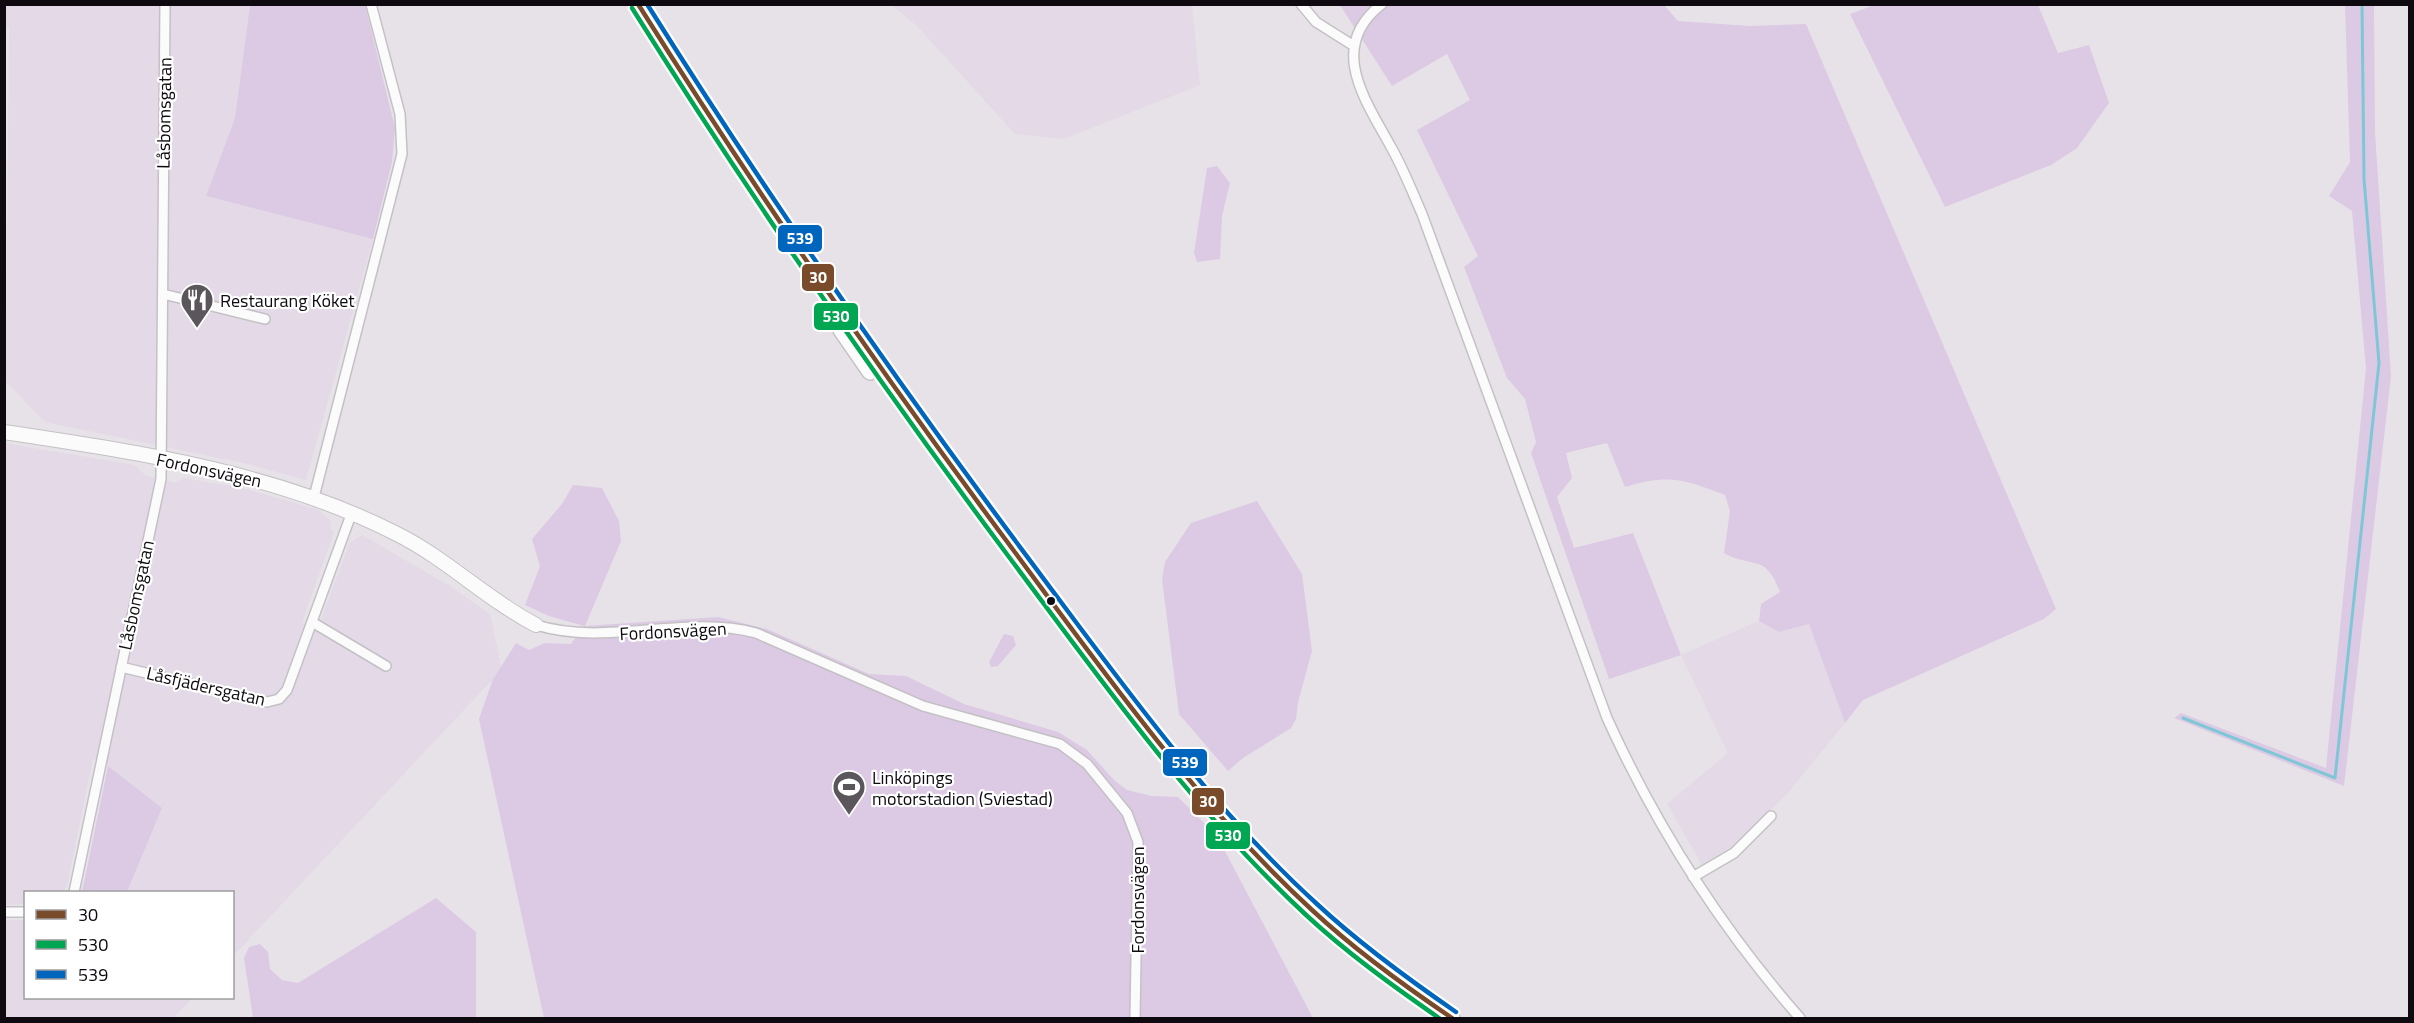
<svg xmlns="http://www.w3.org/2000/svg" width="2414" height="1023" viewBox="0 0 2414 1023" font-family="'Titillium Web',sans-serif">
<style>
.built{fill:#e3d9e7}
.green{fill:#dccae4}
.lines{fill:none;stroke-linecap:round;stroke-linejoin:round}
.stream{stroke:#7fc7d6;stroke-width:3}
.street-casing{stroke:#c4c1c5;stroke-width:12}
.secondary-casing{stroke:#c4c1c5;stroke-width:16}
.primary-casing{stroke:#c4c1c5;stroke-width:18}
.street{stroke:#fbfbfc;stroke-width:9}
.secondary{stroke:#fbfbfc;stroke-width:14}
.primary{stroke:#fbfbfc;stroke-width:15}
.bus-1-casing{stroke:#fff;stroke-width:9}
.bus-2-casing{stroke:#fff;stroke-width:9}
.bus-3-casing{stroke:#fff;stroke-width:9}
.bus-1{stroke:#7a4b2a;stroke-width:4.5}
.bus-2{stroke:#00a651;stroke-width:4.5}
.bus-3{stroke:#0065bd;stroke-width:4.5}
.bus-dot{fill:#0e0a0f;stroke:#fff;stroke-width:2}
.labels{text-anchor:middle;dominant-baseline:central;stroke-width:4.5;stroke-linejoin:round;paint-order:stroke}
.street-label{font-size:18px;fill:#0e0a0f;stroke:#fff}
.poi-label{font-size:18px;fill:#0e0a0f;stroke:#fff;text-anchor:start}
.line-badge{stroke:#fff;stroke-width:2}
.badge-label{font-size:16px;text-anchor:middle;font-weight:bold;fill:#fff}
</style>
<rect width="100%" height="100%" fill="#e7e2e8"/>
<!-- built -->
<path class="built" d="M5 5H250L235 118 206 196 373 239 306 480 248 464 45 422 6 382 9 28 5 27Z
M892 5H1192L1200 85 1064 139 1015 134 917 26Z
M4 443 135 465 145 475 176 483 183 478 243 488 319 510 330 520 331 530 334 532 302 623 318 627 350 542 362 535 450 586 490 614 501 666 493 679 233 956 232 892H127L162 808 108 766 93 758 67 886 63 892H26L25 904 5 905Z
M1759 621 1779 632 1809 624 1845 723 1787 794 1731 847 1702 865 1667 804 1728 753 1681 655Z
M5 920H25L26 998H193L173 1018H5Z"/>
<!-- green -->
<path class="green" d="M1663 4 1678 21 1750 26 1806 24 2056 609 2044 619 1863 700 1845 723 1809 624 1779 632 1759 621 1761 604 1780 592C1766 553 1753 569 1724 553L1730 511 1725 495C1683 479 1669 474 1625 487L1607 443 1566 453 1572 478 1557 497 1574 548 1633 533 1681 655 1609 679 1531 453 1536 442 1525 399 1507 378 1464 267 1478 256 1417 130 1470 100 1447 54 1392 86 1340 5Z
M1877 4 2038 5 2058 53 2089 45 2109 103 2077 148 2051 165 1945 207 1850 14Z
M250 5H365L395 128 392 162 373 239 206 196 235 118Z
M2345 5H2374L2375 132 2391 376 2344 786 2174 718 2181 713 2326 768 2366 368 2352 211 2329 196 2350 162Z
M1217 166 1230 183 1222 216 1220 259 1197 262 1194 253 1207 168Z
M573 485 602 488 619 521 621 541 585 626 718 617 767 629 869 674 906 676 964 704 1058 732 1087 750 1115 781 1127 790 1152 796 1178 797 1217 836 1313 1018H544L479 719 493 679 516 643 529 650 545 643 571 644 584 626 549 616 525 605 540 566 532 539 562 504Z
M1257 501 1302 574 1312 651 1298 702 1296 719 1291 728 1243 758 1228 771 1179 714 1162 579 1165 562 1191 523Z
M1004 634 1013 636 1016 645 998 666 991 667 989 662Z
M108 766 162 808 127 892H82Z
M436 898 476 932V1018H253L244 958 249 947 260 944 268 952 270 969 282 980 298 983Z"/>
<g class="lines">
<!-- stream -->
<path class="stream" d="M2183 718 2335 778 2379 363 2364 179 2362 4"/>
<!-- street casing -->
<g class="street-casing">
<path id="street" d="M1301 4 1316 22 1354 46
M1382 4C1326 47 1366 101 1391 147 1403 168 1412 191 1422 214L1607 718C1657 828 1721 928 1800 1018
M163 294 265 319
M314 497 402 154 400 114 371 4
M312 622 386 666
M536 625C609 647 684 614 756 633L923 706 1060 744 1087 764 1127 813 1138 842 1135 1018
M121 667 267 702 279 699 287 690 352 512
M1693 877 1734 853 1771 816
M74 892 161 479 165 4
M4 912H26"/>
</g>
<!-- secondary casing -->
<g class="secondary-casing">
<path id="secondary" d="M4 432C137 452 275 472 395 533 446 558 486 599 536 625"/>
</g>
<!-- primary casing -->
<g class="primary-casing">
<path id="primary" d="M638 4C758 198 889 385 1026 567 1108 676 1196 796 1293 892 1342 940 1396 980 1452 1018
M841 330 870 372"/>
</g>
<!-- street -->
<use href="#street" class="street"/>
<!-- secondary -->
<use href="#secondary" class="secondary"/>
<!-- primary -->
<use href="#primary" class="primary"/>
<!-- bus-1 casing -->
<g class="bus-1-casing">
<path id="bus-1" d="M638 4C756 192 882 374 1014 551 1106 675 1198 805 1312 910 1355 950 1403 985 1452 1018"/>
</g>
<!-- bus-2 casing -->
<g class="bus-2-casing">
<path id="bus-2" d="M632 8C750 196 876 379 1009 557 1101 680 1192 809 1305 914 1347 953 1393 986 1439 1018"/>
</g>
<!-- bus-3 casing -->
<g class="bus-3-casing">
<path id="bus-3" d="M647 4C763 189 887 368 1017 543 1110 667 1202 799 1317 904 1360 944 1408 979 1456 1012"/>
</g>
<!-- bus-1 -->
<use href="#bus-1" class="bus-1"/>
<!-- bus-2 -->
<use href="#bus-2" class="bus-2"/>
<!-- bus-3 -->
<use href="#bus-3" class="bus-3"/>
</g>
<!-- icons -->
<defs>
<g id="restaurant-pin" transform="scale(1.725)"><path d="M0 17L-7.5 6A9.5 9.5 0 1 1 7.5 6Z" fill="#5a565b" stroke="#fff"/><path d="M-5-6h1v4h1v-4h1v4h1v-4h1v5L-1.5 .5V6h-2V.5L-5-1ZM5-6V6H3V1.5H1.5Q1.5-4 5-6Z" fill="#fff"/></g>
<g id="stadium-pin" transform="scale(1.725)"><path d="M0 17L-7.5 6A9.5 9.5 0 1 1 7.5 6Z" fill="#5a565b" stroke="#fff"/><path d="M0-5a6.5 5 0 1 0 0 10a6.5 5 0 1 0 0-10ZM-3.5-1.8h7v3.6h-7Z" fill="#fff"/></g>
</defs>
<g fill-rule="evenodd">
<use href="#restaurant-pin" x="197" y="300"/>
<use href="#stadium-pin" x="849" y="787"/>
</g>
<!-- markers -->
<circle class="bus-dot" cx="1051" cy="601" r="5"/>
<g class="labels">
<!-- street labels -->
<g class="street-label">
<text transform="translate(164 113) rotate(-89)">Låsbomsgatan</text>
<text transform="translate(209 470) rotate(12)">Fordonsvägen</text>
<text transform="translate(136 595) rotate(-78)">Låsbomsgatan</text>
<text transform="translate(673 631) rotate(-3)">Fordonsvägen</text>
<text transform="translate(206 686) rotate(13)">Låsfjädersgatan</text>
<text transform="translate(1137 900) rotate(-90)">Fordonsvägen</text>
</g>
<!-- poi labels -->
<g class="poi-label">
<text x="220" y="300">Restaurang Köket</text>
<text x="872" y="777">Linköpings<tspan x="872" dy="21">motorstadion (Sviestad)</tspan></text>
</g>
</g>
<g class="line-badge">
<rect x="777" y="224" width="46" height="29" rx="6" fill="#0065bd"/>
<rect x="801" y="263" width="34" height="29" rx="6" fill="#7a4b2a"/>
<rect x="813" y="302" width="46" height="29" rx="6" fill="#00a651"/>
<rect x="1162" y="748" width="46" height="29" rx="6" fill="#0065bd"/>
<rect x="1191" y="787" width="34" height="29" rx="6" fill="#7a4b2a"/>
<rect x="1205" y="821" width="46" height="29" rx="6" fill="#00a651"/>
</g>
<g class="badge-label">
<text x="800" y="244">539</text>
<text x="818" y="283">30</text>
<text x="836" y="322">530</text>
<text x="1185" y="768">539</text>
<text x="1208" y="807">30</text>
<text x="1228" y="841">530</text>
</g>
<!-- border -->
<rect width="2414" height="1023" fill="none" stroke="#0e0a0f" stroke-width="12"/>
<!-- legend -->
<rect x="24" y="891" width="210" height="108" fill="#ffffff" stroke="#9f9d9f" stroke-width="1.5"/>
<rect x="36" y="910" width="30" height="9" fill="#7a4b2a" stroke="#9f9d9f" stroke-width="1.5"/>
<text x="78" y="921" font-size="18" fill="#0e0a0f">30</text>
<rect x="36" y="940" width="30" height="9" fill="#00a651" stroke="#9f9d9f" stroke-width="1.5"/>
<text x="78" y="951" font-size="18" fill="#0e0a0f">530</text>
<rect x="36" y="970" width="30" height="9" fill="#0065bd" stroke="#9f9d9f" stroke-width="1.5"/>
<text x="78" y="981" font-size="18" fill="#0e0a0f">539</text>
</svg>
